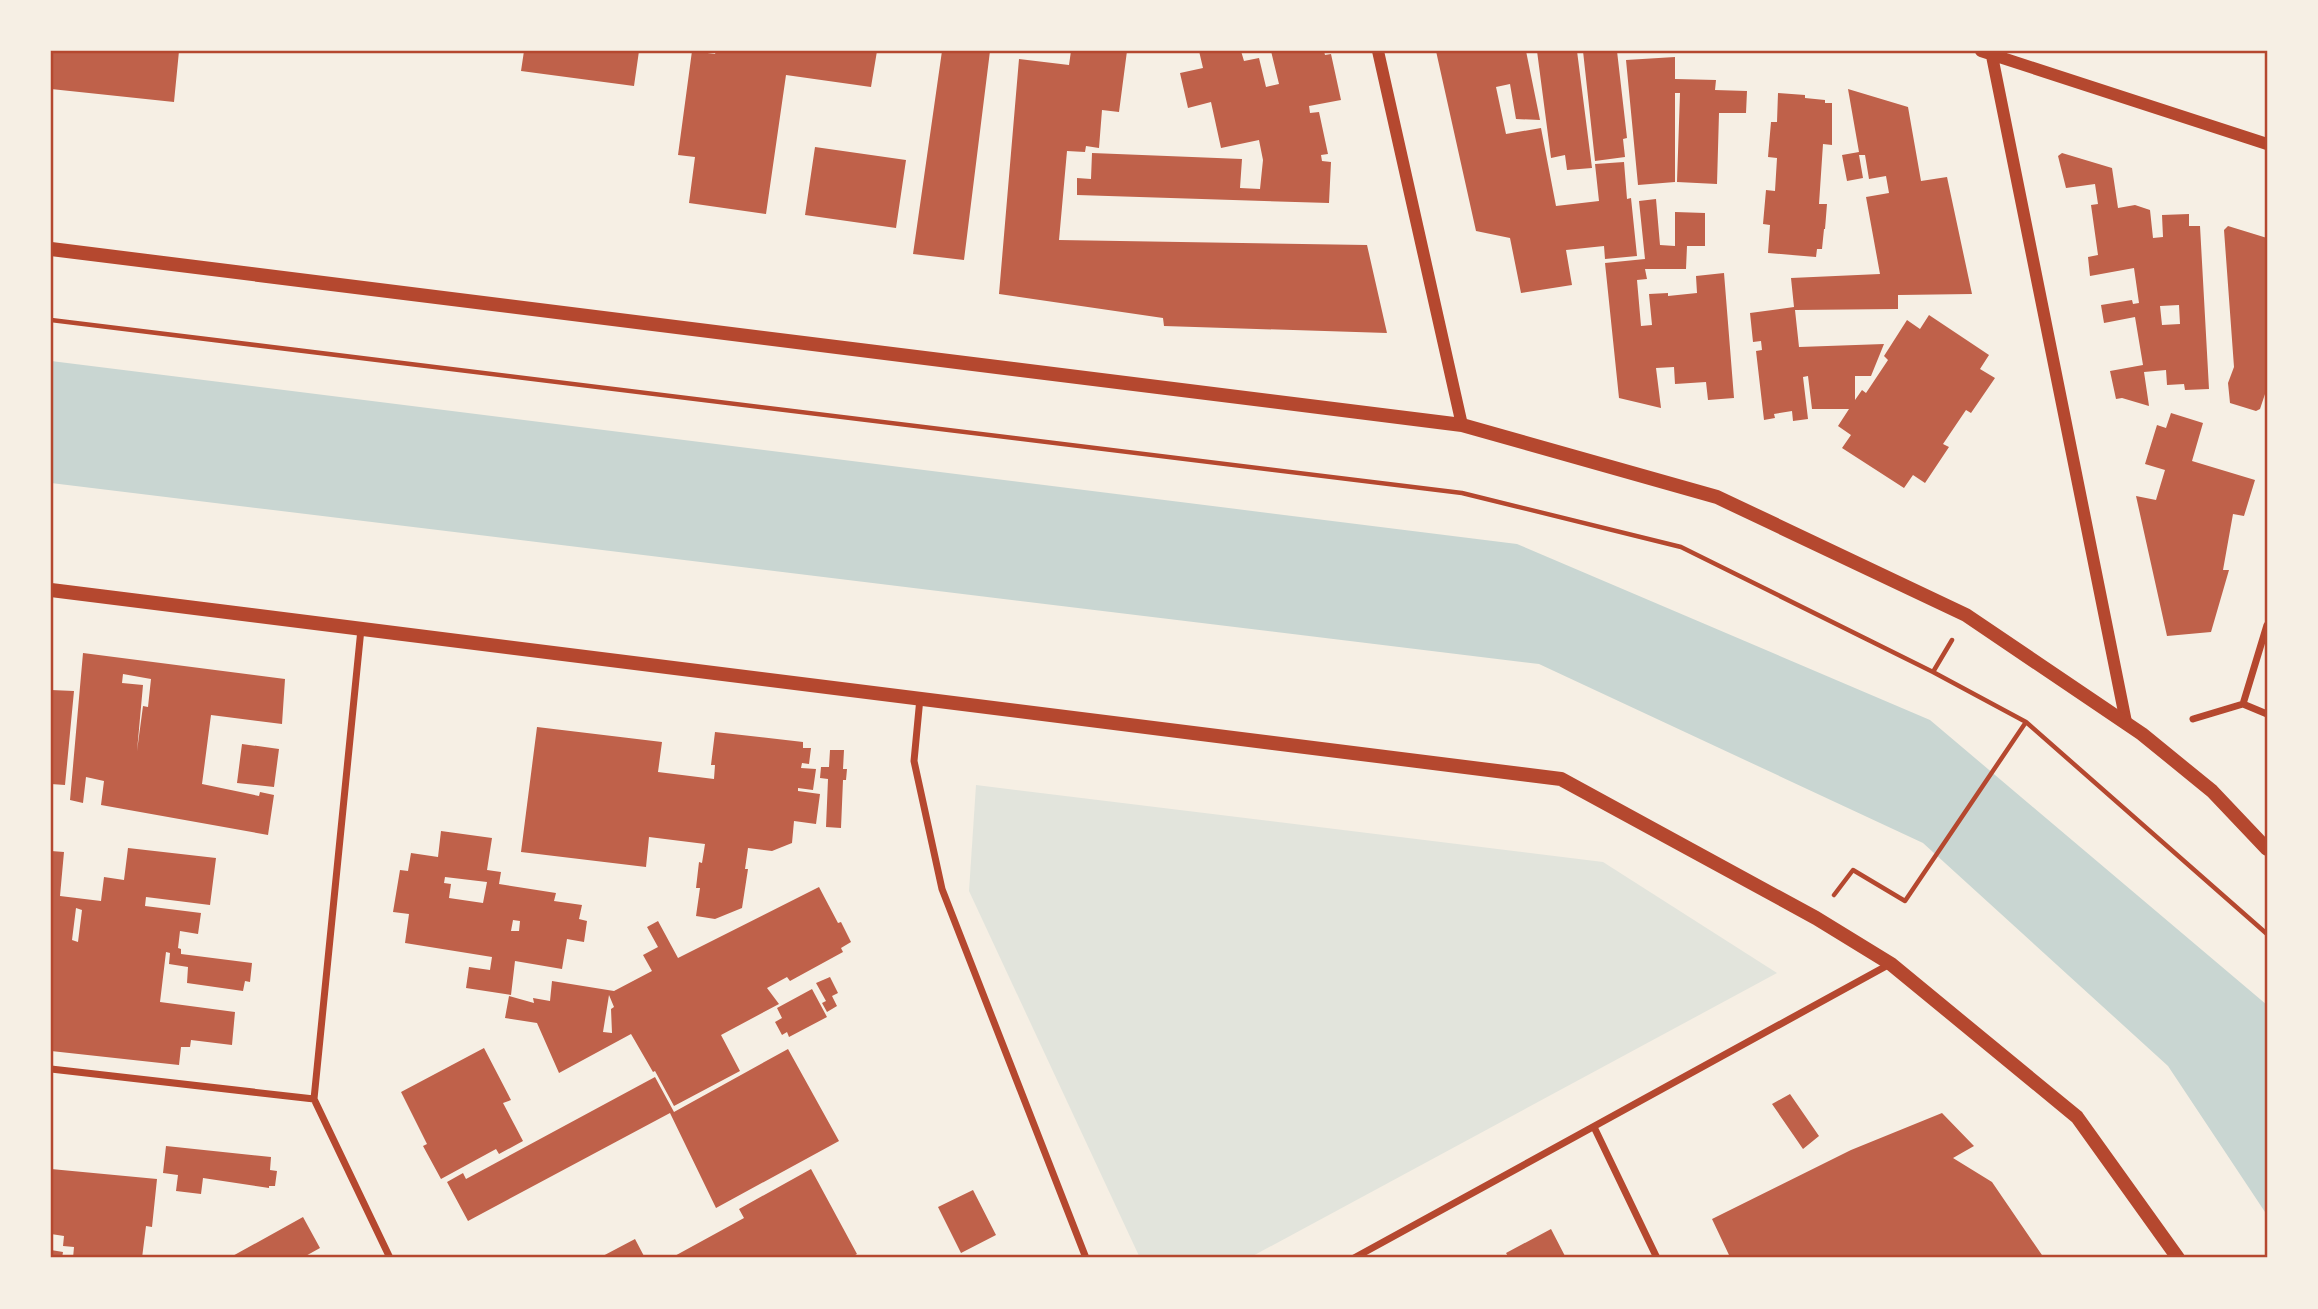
<svg xmlns="http://www.w3.org/2000/svg" width="2318" height="1309" viewBox="0 0 2318 1309" font-family="Barlow,sans-serif">
<style>
.green{fill:#e2e4dc}
.water{fill:#c9d6d2}
.building{fill:#bf614a;fill-rule:evenodd}
.lines{fill:none;stroke-linecap:round;stroke-linejoin:round}
.path{stroke:#b5482f;stroke-width:4.5}
.minor{stroke:#b5482f;stroke-width:7}
.tertiary{stroke:#b5482f;stroke-width:12}
.secondary{stroke:#b5482f;stroke-width:14}
.neatline{fill:none;stroke:#b5482f;stroke-width:2.5}
</style>
<rect width="100%" height="100%" fill="#f6efe4"/>
<!-- green -->
<path class="green" d="M976 785 1603 862 1777 973 1249 1258H1140L969 891Z"/>
<!-- water -->
<path class="water" d="M51 361 1517 544 1930 720 2267 1005V1215L2168 1066 1923 843 1539 664 51 483Z"/>
<!-- building -->
<path class="building" d="M51 51H179L174 102 51 89Z
M524 51H639L634 86 521 71Z
M692 51 715 54 716 51H877L871 87 786 75 766 214 689 203 695 157 678 155Z
M942 51H990L964 260 913 254Z
M1071 51H1127L1119 112 1102 110 1099 148 1086 146 1085 152 1067 151 1059 240 1367 245 1387 333 1164 326 1163 318 999 294 1019 59 1069 65Z
M1199 51H1241L1244 61 1259 58 1266 87 1279 84 1271 51H1324L1325 55 1331 54 1341 100 1309 106 1310 113 1319 112 1328 154 1321 155 1322 161 1331 162 1329 203 1077 195V178L1091 179 1092 153 1242 159 1240 188 1260 189 1263 160 1259 140 1221 148 1211 102 1188 108 1180 73 1203 68Z
M1436 51H1526L1540 120 1516 119 1510 84 1496 87 1506 134 1541 128 1556 206 1599 201 1595 164 1624 162 1627 199 1631 198 1637 256 1605 259 1604 246 1566 250 1572 285 1521 293 1510 238 1476 231Z
M1537 51H1577L1592 168 1567 170 1565 155 1551 158Z
M1583 51H1617L1627 138 1623 139 1625 157 1595 161Z
M1675 57V79L1716 80 1715 90 1747 91 1746 113H1719L1717 184 1677 182 1680 93H1675V182L1638 185 1626 60Z
M1848 89 1908 107 1921 181 1947 177 1972 294 1898 295V309L1795 310 1799 347 1884 344 1871 376H1855V400L1862 390 1866 393 1888 360 1884 356 1907 320 1920 329 1929 315 1989 355 1980 369 1995 378 1971 413 1966 410 1943 444 1949 447 1925 483 1913 475 1904 488 1842 448 1851 435 1838 426 1849 409H1812L1808 376 1803 377 1808 419 1793 421 1792 411 1774 414 1775 418 1764 420 1756 351 1762 350 1761 341 1753 342 1750 313 1794 307 1791 278 1880 274 1866 197 1889 193 1886 176 1869 179 1865 155H1859L1863 178 1847 181 1842 155 1859 152Z
M1778 93 1805 95V98L1825 100V103H1832V145L1823 144 1819 204H1827L1825 229H1824L1822 249H1817L1816 257 1768 253 1770 225 1763 224 1766 190 1775 191 1777 158 1768 157 1771 122H1777Z
M815 147 906 160 896 228 805 215Z
M2062 153 2112 168 2118 208 2135 205 2150 210 2153 238 2163 237 2162 215 2189 214V226H2200L2209 389 2185 390 2184 384 2167 385 2166 370 2144 372 2149 406 2122 398 2116 399 2110 371 2143 365 2135 317 2104 323 2101 305 2132 300 2133 304 2139 303 2134 268 2090 276 2088 257 2098 255 2091 205 2098 204 2095 184 2066 188 2058 156ZM2179 305 2180 324 2162 325 2160 306Z
M1656 199 1660 245 1675 246V212L1705 213V246H1687L1686 269H1645L1647 279 1637 280 1641 326 1652 325 1649 294 1668 293V296L1697 293 1696 276 1724 273 1734 398 1708 400 1706 382 1675 384 1674 367 1656 368 1661 408 1619 398 1605 263 1645 259 1639 201Z
M2228 226 2267 238V388L2260 409 2256 411 2230 403 2228 383 2234 367 2224 230Z
M2171 413 2203 423 2192 461 2255 480 2244 516 2233 514 2223 570H2229L2211 632 2167 636 2136 496 2156 500 2165 470 2145 464 2157 425 2166 428Z
M83 653 285 679 282 724 211 715 202 784 259 796 260 792 274 795 268 835 101 805 104 781 86 777 83 803 70 800ZM123 674 151 679 148 707 143 706 137 751 143 685 122 683Z
M51 690 74 691 65 785 51 784Z
M537 727 662 742 658 772 714 779 715 765H711L715 732 803 742V748H811L809 764 802 763 801 768 816 769 813 790 798 788V791L820 794 816 824 794 821 792 843 772 851 748 848 745 869H748L742 908 715 919 696 916 700 888H696L699 862 702 863 705 844 649 837 646 867 521 852Z
M242 744 279 749 274 787 237 783Z
M830 750H844L843 769H847L846 780H843L841 828 826 827 828 779 820 778 821 767H829Z
M441 831 492 838 487 870 501 872 499 884 556 893 554 901 582 905 579 919 587 921 584 942 567 939 562 969 515 961 511 995 466 988 469 967 490 970 492 957 405 943 409 914 393 912 400 870 408 871 411 853 438 857ZM445 877 487 882 483 903 449 898 451 884 444 883ZM513 920 520 921 519 931H511Z
M128 848 216 858 210 905 146 897 145 906 201 913 198 934 180 931 178 948 181 949V954L252 963 250 982 245 981 243 991 187 983 188 967 169 964 170 953 166 952 160 1002 235 1012 232 1045 191 1040 190 1047H181L179 1065 51 1051V851L64 852 60 896 101 901 104 877 124 880ZM76 908 82 910 78 942 72 940Z
M819 887 838 923 841 922 851 942 841 948 843 952 790 981 787 977 767 988 779 1004 721 1035 740 1071 674 1106 655 1071 653 1072 631 1034 559 1073 537 1023 505 1018 509 996 534 1003 533 998 550 1001 552 981 614 991 652 971 643 955 658 947 647 927 658 921 678 958ZM609 995 614 1007 611 1009 612 1033 603 1032Z
M830 977 838 993 832 996 837 1006 827 1012 822 1003 826 1001 816 983Z
M812 989 827 1017 789 1037 787 1032 782 1035 775 1022 782 1018 777 1008Z
M484 1048 511 1100 503 1103 523 1141 499 1154 496 1149 441 1179 423 1146 427 1144 401 1092Z
M788 1049 839 1141 716 1208 670 1113 468 1221 447 1182 463 1173 466 1179 655 1077 674 1112Z
M1790 1094 1819 1136 1803 1149 1772 1104Z
M1942 1113 1974 1146 1953 1158 1992 1182 2044 1258H1731L1729 1255 1712 1219 1851 1150Z
M166 1146 271 1157 270 1170 277 1171 275 1186H269V1188L203 1178 201 1194 176 1191 178 1175 163 1173Z
M51 1169 157 1179 152 1227 146 1226 142 1258H73L74 1247 63 1246 64 1236 51 1234Z
M811 1169 857 1254 850 1258H671L744 1218 739 1209Z
M973 1190 996 1235 961 1253 938 1207Z
M303 1217 320 1248 302 1258H229Z
M1551 1229 1566 1258H1509L1506 1253Z
M635 1239 645 1258H599Z
M51 1250 63 1252 62 1258H51Z"/>
<g class="lines">
<!-- path -->
<path class="path" d="M51 320 1462 493 1681 547 1933 672 2026 722 2267 934
M1933 672 1952 640
M1834 895 1853 870 1905 901 2026 722"/>
<!-- minor -->
<path class="minor" d="M361 629 314 1099 390 1258
M920 698 914 761 942 889 1086 1258
M2243 704 2267 625
M2243 704 2267 714
M2193 719 2243 704
M51 1069 314 1099
M1594 1127 1657 1258
M1354 1258 1890 964"/>
<!-- tertiary -->
<path class="tertiary" d="M1378 51 1462 425
M1981 51 2267 144
M1991 51 2126 722"/>
<!-- secondary -->
<path class="secondary" d="M51 249 1462 425 1717 497 1966 615 2142 734 2212 791 2267 849
M51 590 1561 779 1816 918 1891 964 2077 1117 2178 1258"/>
</g>
<!-- border -->
<rect width="2318" height="1309" fill="none" stroke="#f6efe4" stroke-width="105"/>
<rect x="52" y="52" width="2214" height="1204" class="neatline"/>
</svg>
